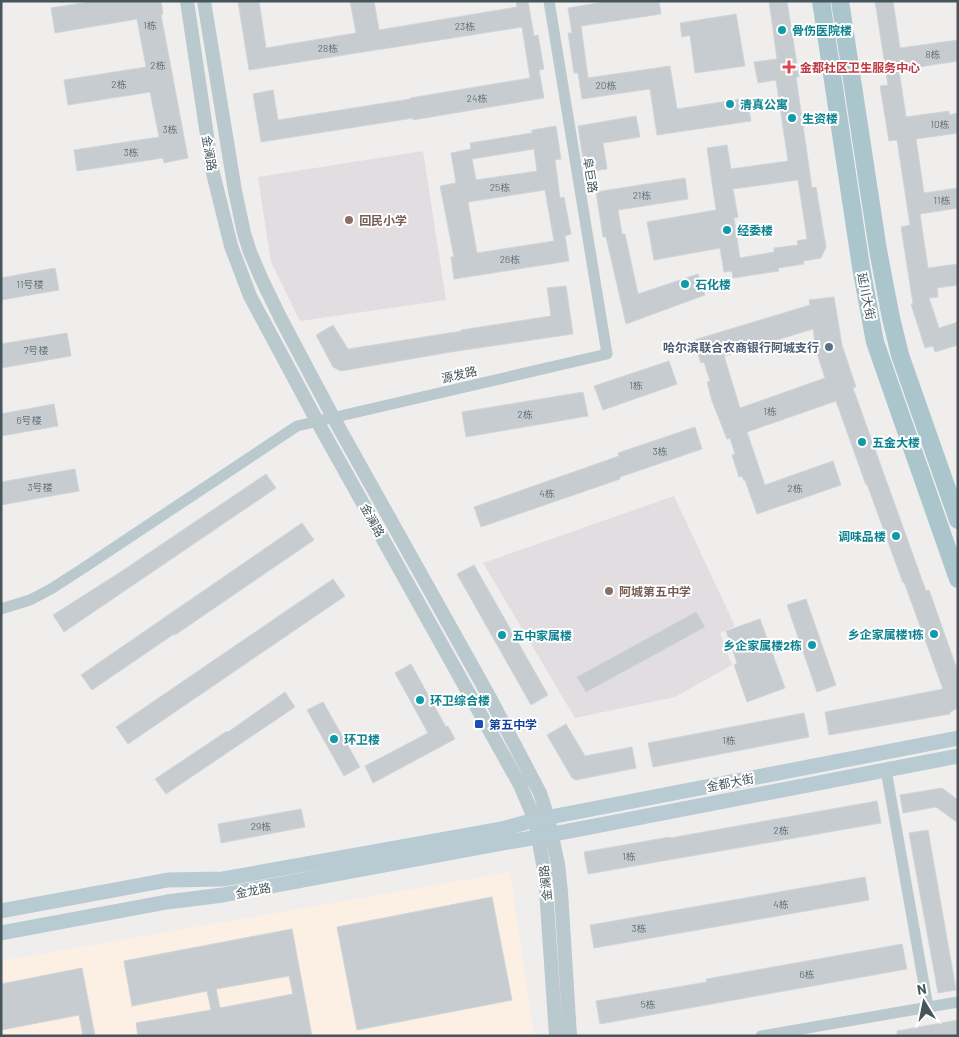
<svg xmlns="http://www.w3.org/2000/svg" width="959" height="1037" viewBox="0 0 959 1037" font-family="Barlow,'Noto Sans SC',sans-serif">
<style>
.commercial{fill:#fcefe4}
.education{fill:#e1dde0}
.building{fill:#c6ccd0;stroke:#d0d5d9;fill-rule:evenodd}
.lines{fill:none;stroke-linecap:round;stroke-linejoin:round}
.minor{stroke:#bac9cd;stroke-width:11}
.tertiary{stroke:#bac9cd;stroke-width:14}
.secondary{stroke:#b9cbd2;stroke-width:15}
.primary{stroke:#abc5cd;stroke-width:18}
.culture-dot{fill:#0f9aa8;stroke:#fff;stroke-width:2}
.health-dot{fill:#e0444e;stroke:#fff;stroke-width:2}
.education-dot{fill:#8d6e63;stroke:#fff;stroke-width:2}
.service-dot{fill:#5c6f8a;stroke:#fff;stroke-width:2}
.transit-dot{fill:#1a4fb4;stroke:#fff;stroke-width:2}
.labels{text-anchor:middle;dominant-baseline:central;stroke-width:4;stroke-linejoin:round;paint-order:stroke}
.number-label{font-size:10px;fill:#647478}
.culture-label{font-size:12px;font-weight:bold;fill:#0d838f;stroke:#fff;text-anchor:start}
.health-label{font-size:12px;font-weight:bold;fill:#be3a42;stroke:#fff;text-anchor:start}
.street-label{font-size:12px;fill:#44565b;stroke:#fff}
.education-label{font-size:12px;font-weight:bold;fill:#785e54;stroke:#fff;text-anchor:start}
.service-label{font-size:12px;font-weight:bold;fill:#4e5e75;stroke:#fff;text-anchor:end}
.transit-label{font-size:12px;font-weight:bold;fill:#164399;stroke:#fff;text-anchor:start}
</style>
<rect width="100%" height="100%" fill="#f0eded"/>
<!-- commercial -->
<path class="commercial" d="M510 872 534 1036H1V961Z"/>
<!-- education -->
<path class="education" d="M423 151 446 300 300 321 271 262 258 177Z
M674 496 735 626 720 633 732 665 675 697 575 718 483 563Z"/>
<!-- building -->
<path class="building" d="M94 1H161L163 14 161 15 188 158 164 163 163 158 77 171 74 150 159 137 150 92 68 105 64 80 146 67 137 19 55 33 51 8Z
M238 1H259L266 48 356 33 350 1H374L379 30 517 7 516 1H528L534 36 538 35 544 69 539 70 544 98 413 120V118L261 142 253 94 273 90 278 120 410 99V98L530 78 522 27 249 70Z
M610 1H659L661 14 581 26 588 78 670 66 677 109 747 98 751 121 657 135 650 89 582 99 578 73H574L568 33H572L568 8Z
M769 1H787L799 77H796L812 188 816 187 826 247 821 258 803 261 804 264 778 268 779 271 733 278 732 271 724 272 720 248 654 260 647 222 716 210 707 148 727 145 731 169 788 161 776 80 758 83 754 62 777 59ZM798 180 807 239 797 241 798 245 774 248V252L740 258 734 218 738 217 733 189Z
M875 1H893L900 48 958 40V61L899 70 906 117 949 111V115L958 113V133L916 139 924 193 958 188V208L920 214 928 268 958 264V285L937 288 938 297 929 298 939 328 958 322V345L935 352 933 346 925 348 911 304H913L901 227 910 225 897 140 889 141 880 86 888 85Z
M736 14 745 66 695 73 690 35 682 37 680 23Z
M636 116 640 137 603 143 607 169 585 172 578 126Z
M556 126 561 159 555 160 560 198 564 197 571 234 565 236 569 261 454 279 451 257H454L440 186 456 183 451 153 471 149 470 143 532 133V130ZM534 149 537 171 476 180 472 159ZM545 190 554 241 477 253 468 202Z
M685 178 688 199 618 210 622 234H625L638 294 698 274 705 295 626 324 606 237H603L596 192Z
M55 268 59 290 1 300V278Z
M566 286 573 334 451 352 341 371 333 367 316 335 333 325 348 349 462 331 461 330 551 316 547 288Z
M834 297 842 345 856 387 853 388 926 591 929 590 958 672V708L950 712V714L829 735 825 712 943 689 904 582 903 583 867 484 866 485 836 401 747 432 765 485 833 461 841 485 757 514 745 480 744 481 742 476 739 477 732 455 735 454 730 438 727 439 712 401 707 382 710 381 704 362 701 363 694 340 810 305 809 300ZM813 329 816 350 825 378 740 408 724 356Z
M67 333 71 356 1 368V344Z
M669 361 677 384 603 410 594 386Z
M583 392 588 416 466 437 462 412Z
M54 404 58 426 1 436V414Z
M695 427 702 449 620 477V479L481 527 474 507 619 456 618 453Z
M75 469 79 491 1 505V482Z
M266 474 276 488 64 632 53 615 119 573Z
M302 523 314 540 175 635 174 634 92 690 81 675Z
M474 565 548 695 531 705 457 574Z
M333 579 345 596 128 744 116 727Z
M806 599 836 685 817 692 787 605Z
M696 612 705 627 586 692 577 677Z
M760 619 785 688 747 702 734 665 737 663 726 631Z
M411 664 446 727 448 726 455 739 373 783 365 766 428 733 395 673Z
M285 692 295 707 166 794 155 779 227 731 228 732Z
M323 702 360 767 344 776 307 710Z
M804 713 809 737 653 767 648 743Z
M566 724 585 756 632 747 636 768 576 780 572 778 547 735Z
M942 788 958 800V823L936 807 903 813 900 795Z
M877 801 881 823 588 874 584 852 670 837V838Z
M301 809 305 827 221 843 218 824Z
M928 830 956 990 938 993 909 833Z
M865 877 869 900 594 948 590 925Z
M492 897 512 1000 357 1030 337 927Z
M292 929 312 1036H138L136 1023 211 1010 207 991 132 1006 124 961ZM289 976 293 994 220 1008 216 989Z
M902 944 907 969 600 1024 596 1001 707 982 706 979Z
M82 968 95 1036H83L79 1015 1 1030V984Z
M958 1020V1036H897V1031Z"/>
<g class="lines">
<!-- minor -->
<path class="minor" d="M1 609 30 600 51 589 82 569 297 426 607 354 549 1
M886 770 928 1007
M761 1036 958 1002"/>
<!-- tertiary -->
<path class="tertiary" d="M187 1 212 169 231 246 250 296 317 421 520 785 535 820 545 875 556 1036
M204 1 235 191 244 233 250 252 262 280 281 319 333 417 490 698 540 793 548 818 558 864 561 892 570 1036"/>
<!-- secondary -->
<path class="secondary" d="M1 911 168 880 223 879 502 829 535 820 958 738
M1 933 167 902 223 895 503 843 538 837 958 756"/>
<!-- primary -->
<path class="primary" d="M821 1 861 267 875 342 958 579
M840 1 878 250 891 318 900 355 958 520"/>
</g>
<!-- markers -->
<g class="culture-dot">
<circle cx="782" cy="30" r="5"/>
<circle cx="730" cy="104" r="5"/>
<circle cx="792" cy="118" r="5"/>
<circle cx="727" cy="230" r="5"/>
<circle cx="685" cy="284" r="5"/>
<circle cx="862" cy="442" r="5"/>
<circle cx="896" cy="536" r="5"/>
<circle cx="934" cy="634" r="5"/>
<circle cx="502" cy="635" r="5"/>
<circle cx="812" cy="645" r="5"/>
<circle cx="420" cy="700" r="5"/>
<circle cx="334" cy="739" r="5"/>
</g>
<path class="health-dot" d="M786.5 59.5h5v5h5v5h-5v5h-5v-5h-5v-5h5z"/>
<g class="education-dot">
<circle cx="349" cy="220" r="5"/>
<circle cx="609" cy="591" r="5"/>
</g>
<circle class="service-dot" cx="829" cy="347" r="5"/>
<rect class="transit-dot" x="474" y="719" width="10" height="10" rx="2.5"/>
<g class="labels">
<!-- number labels -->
<g class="number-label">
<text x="150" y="25">1栋</text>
<text x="465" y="26">23栋</text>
<text x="328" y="48">28栋</text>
<text x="933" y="54">8栋</text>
<text x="158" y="65">2栋</text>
<text x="119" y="84">2栋</text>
<text x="606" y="85">20栋</text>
<text x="477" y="98">24栋</text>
<text x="940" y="124">10栋</text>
<text x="170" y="129">3栋</text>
<text x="131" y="152">3栋</text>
<text x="500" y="187">25栋</text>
<text x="642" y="195">21栋</text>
<text x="942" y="200">11栋</text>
<text x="510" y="259">26栋</text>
<text x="30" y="284">11号楼</text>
<text x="36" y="350">7号楼</text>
<text x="636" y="385">1栋</text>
<text x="770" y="411">1栋</text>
<text x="525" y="414">2栋</text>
<text x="29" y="420">6号楼</text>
<text x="660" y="451">3栋</text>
<text x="40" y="487">3号楼</text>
<text x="795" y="488">2栋</text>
<text x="547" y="493">4栋</text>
<text x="729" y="740">1栋</text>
<text x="261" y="826">29栋</text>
<text x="781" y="830">2栋</text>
<text x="629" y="856">1栋</text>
<text x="781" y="904">4栋</text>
<text x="639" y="928">3栋</text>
<text x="807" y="974">6栋</text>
<text x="648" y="1004">5栋</text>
</g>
<!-- culture labels -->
<g class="culture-label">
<text x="792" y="30">骨伤医院楼</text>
<text x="740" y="104">清真公寓</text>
<text x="802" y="118">生资楼</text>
<text x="737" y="230">经委楼</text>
<text x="695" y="284">石化楼</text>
<text x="872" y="442">五金大楼</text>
<text x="886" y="536" text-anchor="end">调味品楼</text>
<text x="924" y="634" text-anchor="end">乡企家属楼1栋</text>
<text x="512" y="635">五中家属楼</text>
<text x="802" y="645" text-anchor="end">乡企家属楼2栋</text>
<text x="430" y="700">环卫综合楼</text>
<text x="344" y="739">环卫楼</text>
</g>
<!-- health labels -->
<g class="health-label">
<text x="800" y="67">金都社区卫生服务中心</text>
</g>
<!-- street labels -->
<g class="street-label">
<text transform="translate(210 153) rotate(80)">金澜路</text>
<text transform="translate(591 175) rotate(81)">阜巨路</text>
<text transform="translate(867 296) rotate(79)">延川大街</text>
<text transform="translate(459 374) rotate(-13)">源发路</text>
<text transform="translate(373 520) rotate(61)">金澜路</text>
<text transform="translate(730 782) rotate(-11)">金都大街</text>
<text transform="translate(545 883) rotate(-96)">金澜路</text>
<text transform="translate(253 890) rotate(-11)">金龙路</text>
</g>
<!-- education labels -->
<g class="education-label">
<text x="359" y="220">回民小学</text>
<text x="619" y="591">阿城第五中学</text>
</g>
<!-- service labels -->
<g class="service-label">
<text x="819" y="347">哈尔滨联合农商银行阿城支行</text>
</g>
<!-- transit labels -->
<g class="transit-label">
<text x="489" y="724">第五中学</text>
</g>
</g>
<!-- border -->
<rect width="959" height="1037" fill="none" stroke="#44565b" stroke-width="5"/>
<!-- north arrow -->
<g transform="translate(924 1002) rotate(350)" stroke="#ffffff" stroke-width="4" paint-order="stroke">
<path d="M0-4L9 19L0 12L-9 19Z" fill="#44565b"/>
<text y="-8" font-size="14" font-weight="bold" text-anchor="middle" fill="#44565b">N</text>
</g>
</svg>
